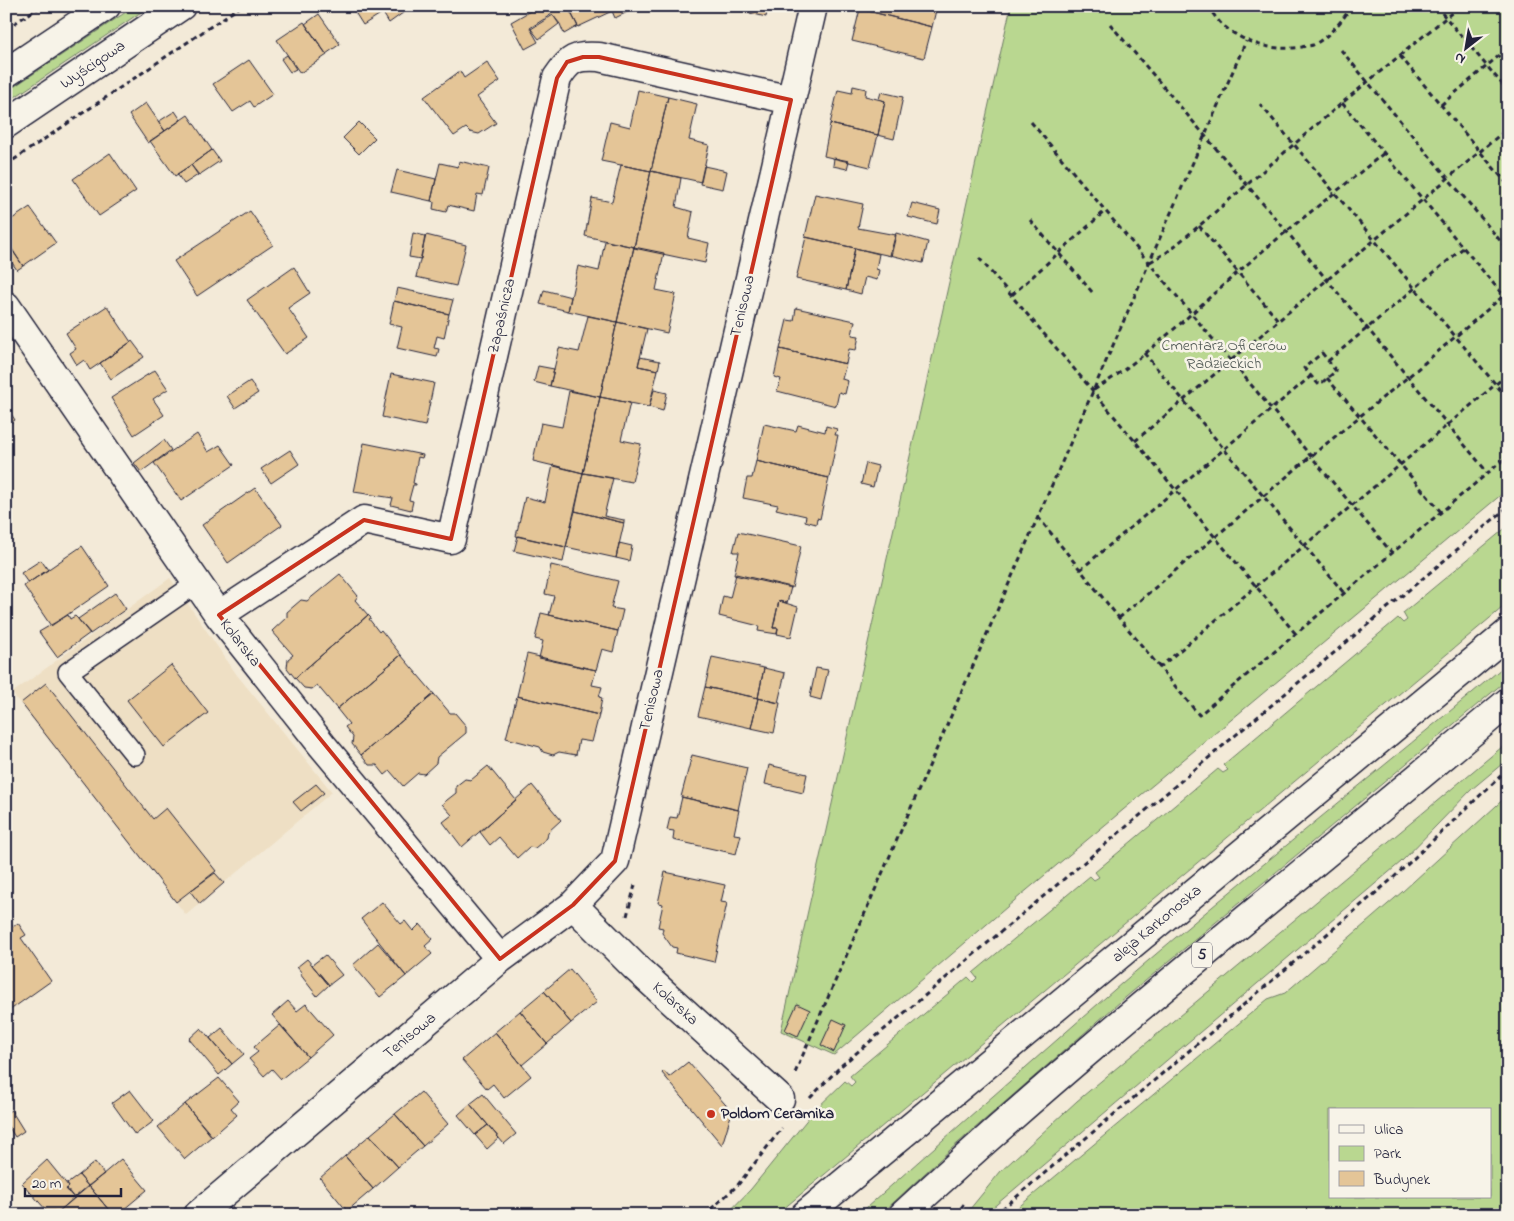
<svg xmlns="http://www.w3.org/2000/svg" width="1514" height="1221" viewBox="0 0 1514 1221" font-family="'Indie Flower',sans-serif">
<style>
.built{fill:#eedfc4}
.green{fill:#b9d790;stroke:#6e7c66;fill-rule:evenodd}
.building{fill:#e4c597;stroke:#22223b}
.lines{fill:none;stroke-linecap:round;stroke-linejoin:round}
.lane-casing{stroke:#22223b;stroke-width:22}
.street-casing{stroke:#22223b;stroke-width:31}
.secondary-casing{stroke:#22223b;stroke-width:31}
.primary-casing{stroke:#22223b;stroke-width:31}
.path{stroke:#22223b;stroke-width:3;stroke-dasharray:5 4;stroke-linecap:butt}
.lane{stroke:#f7f3e8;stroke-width:19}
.street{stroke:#f7f3e8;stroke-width:28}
.secondary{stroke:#f7f3e8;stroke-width:28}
.primary{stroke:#f7f3e8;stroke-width:28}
.marked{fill:none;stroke:#c8321e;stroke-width:4;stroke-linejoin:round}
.poi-dot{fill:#c8321e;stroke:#f7f3e8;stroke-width:2}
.labels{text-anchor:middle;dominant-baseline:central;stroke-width:5;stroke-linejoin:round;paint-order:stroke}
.shield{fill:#f7f3e8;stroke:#62616f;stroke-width:1}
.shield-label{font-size:15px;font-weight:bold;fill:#22223b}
.street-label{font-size:16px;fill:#22223b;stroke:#f7f3e8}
.park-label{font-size:16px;fill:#4f5854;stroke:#f7f3e8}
.poi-label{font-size:16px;font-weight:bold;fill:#22223b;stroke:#f7f3e8;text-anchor:start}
</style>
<rect width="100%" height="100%" fill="#f3ead8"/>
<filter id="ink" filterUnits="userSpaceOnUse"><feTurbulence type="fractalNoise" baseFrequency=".02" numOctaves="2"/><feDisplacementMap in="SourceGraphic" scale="10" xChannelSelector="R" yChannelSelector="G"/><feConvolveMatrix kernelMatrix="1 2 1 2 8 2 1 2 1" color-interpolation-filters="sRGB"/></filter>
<g filter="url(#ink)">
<!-- built -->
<path class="built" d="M170 578 237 675 332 792 186 915 12 693Z"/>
<!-- green -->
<path class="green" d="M135 6H150L6 103V92Z
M1011 6H1508V489L1021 895 834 1055 781 1031Z
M1508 526V603L776 1215H726L751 1189 814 1111 845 1081 851 1086 855 1082 850 1076 968 977 973 982 977 978 973 973 1090 876 1094 880 1099 877 1095 872 1218 769 1223 773 1228 770 1223 765 1398 618 1403 623 1407 620 1403 613Z
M1508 663V679L1120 1002 950 1150 880 1215H858C946 1137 1034 1060 1122 983 1249 874 1380 770 1508 663Z
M1508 742V759L1472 789 1401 862 984 1215H965L1001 1171 1077 1101Z
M1508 795V1190L1502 1215H1009L1268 999 1285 993 1402 892ZM1330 1110H1490V1197H1330Z"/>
<!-- building -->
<path class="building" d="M351 6H383L379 9 382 13 363 25Z
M383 6H404L407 10 389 23 380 8Z
M539 6H567L578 26 564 34 560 24 552 14 530 28 538 42 525 49 511 22Z
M568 6H640L615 18 612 11 578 27Z
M721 6H768L766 17Z
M860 6H937L932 27 860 9Z
M860 9 932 27 924 58 852 41Z
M319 14 340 44 326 54 305 24Z
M553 15 559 24 539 39 531 29Z
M304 22 327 55 300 73 277 40Z
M287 55 296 69 290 72 281 59Z
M249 60 273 94 254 107 250 101 233 112 213 84Z
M487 62 500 81 477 97 496 123 479 134 470 132 466 128 454 136 424 97 460 71 464 78Z
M853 86 866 89 865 96 885 101 878 135 830 124 838 90 852 93Z
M638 90 668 97 651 171 601 161 610 122 630 127Z
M881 92 903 97 894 139 878 135 885 101 879 99Z
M668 97 697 104 689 140 709 145 701 182 651 171Z
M146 103 165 131 148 143 129 115Z
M175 111 181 120 165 131 158 122Z
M188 115 212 150 175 176 150 141Z
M359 122 375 138 359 154 343 138Z
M830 124 878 135 870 167 824 156Z
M212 150 220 161 199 175 191 165Z
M110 153 136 191 99 216 73 179Z
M834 158 849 161 847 169 833 166Z
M459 161 489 168 483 195 477 194 474 211 448 205 446 212 433 209 434 202 431 201 440 163 458 167Z
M191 165 198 175 184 184 177 174Z
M621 165 651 171 634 247 585 236 592 198 612 202Z
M704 166 727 171 723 189 700 184Z
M397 170 436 179 431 201 391 192Z
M651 171 681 178 676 207 693 212 688 238 709 243 705 263 634 248Z
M815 194 863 204 858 228 896 235 891 256 805 237Z
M912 203 940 210 937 224 908 217Z
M30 207 56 243 23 266 6 241V223Z
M250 211 273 245 197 296 174 261Z
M413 233 425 236 421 259 409 257Z
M896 233 928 242 923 263 890 255Z
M426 235 466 245 456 286 416 277Z
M806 237 855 248 846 290 796 279Z
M605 241 634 247 617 322 568 311 578 266 599 271Z
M10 246 23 266 17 270 6 254V249Z
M634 247 664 253 656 290 676 294 667 333 617 322Z
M855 248 879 254 876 269 879 270 877 280 865 277 861 294 846 290Z
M294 267 310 293 288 308 309 338 285 354 247 300Z
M397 288 453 300 449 314 394 301Z
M544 290 571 297 568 311 540 304Z
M394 301 449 314 444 338 437 336 434 348 439 349 437 357 397 348 402 327 389 324Z
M107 306 131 342 90 370 84 360 77 365 70 353 76 349 66 333Z
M796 308 855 321 852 335 859 336 856 350 849 349 846 364 780 349 787 320 794 321Z
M588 316 617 322 600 397 550 386 559 348 579 352Z
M617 322 647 329 638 366 658 370 649 407 600 397Z
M132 341 144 357 111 379 100 363Z
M780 349 846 364 842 379 848 381 845 394 839 392 836 406 777 391 781 379 774 377Z
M640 357 660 361 658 370 638 366Z
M538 366 554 369 550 386 534 382Z
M155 370 168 389 153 399 164 415 134 435 111 398Z
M391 374 434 383 425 426 382 417Z
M250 381 258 393 235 408 227 396Z
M654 390 667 393 663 411 649 407Z
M569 391 600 397 583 473 533 461 541 423 562 427Z
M600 397 630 403 621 440 641 444 632 482 583 473Z
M6 406 15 420 6 426Z
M764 424 796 431 798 425 825 432 826 426 837 429 835 435H838L829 478 756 461Z
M197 434 208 452 220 445 234 465 181 501 154 463Z
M164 440 171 450 141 472 134 463Z
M364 443 423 455 422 458 418 457 413 483 416 484V485H413L409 500 413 501 411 510 391 505 393 498 354 492Z
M290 450 299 464 271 483 261 469Z
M756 461 829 478 820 519 817 518 816 524 805 521 806 516 776 509 778 505 743 498 747 478H752Z
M866 463 878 466 873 487 861 484Z
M553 465 583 473 566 547 516 536 525 497 545 502Z
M583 473 613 478 604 516 624 520V523L575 511Z
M255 488 282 525 228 563 202 525Z
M575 511 624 523 616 558 566 547Z
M738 532 801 546 792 588 734 575 739 552H733Z
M518 536 566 547 563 562 514 551Z
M619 543 632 546 629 561 616 558Z
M82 546 109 586 51 626 24 586Z
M41 560 48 570 28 583 21 573Z
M551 565 618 581 611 608 623 610 618 631 549 615 554 596 545 594Z
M340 574 358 596 355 600 368 615 295 678 287 668 288 659 293 655 272 631 287 617V612L301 600 307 601Z
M736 574 791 587 787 603 779 601 773 628H778L777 634 758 631 759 626 719 616 723 596 730 598Z
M115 593 126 609 90 634 78 619Z
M779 601 798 607 791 637 777 634 778 628H773Z
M541 613 618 631 613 652 602 649 596 670 539 658 543 641 535 639Z
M68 615 70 619 75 616 78 619 90 633 57 657 39 632Z
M368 615 371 618 369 619 379 632 381 630 401 655 337 709 317 685 312 689 304 688 295 678Z
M527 654 596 670 592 685 602 687 599 697 602 698 599 715 517 696Z
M401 655 434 694 361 755 352 744 353 737 345 727 349 724 337 709Z
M712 657 764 668 758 698 705 687Z
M171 665 208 713 164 747 127 700Z
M764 668 785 673 778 703 758 698Z
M816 668 828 670 821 700 810 697Z
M46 683 153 819 166 808 216 871 176 902 21 703Z
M705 687 758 698 751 728 698 716Z
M434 694 450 713H455L466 726V733L437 757 436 763 424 774 418 773 403 786 390 771 385 775 377 765H369L361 755Z
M517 696 599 715 592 742 579 740 576 755 559 752 553 755 543 752 540 747 506 738Z
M758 698 780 703 774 733 751 728Z
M692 755 747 768 738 810 681 797Z
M769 765 807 774 803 793 765 784Z
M488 766 516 800 462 847 443 822 452 815 442 804 456 793V786L465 779 471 780Z
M316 784 324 793 301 811 293 802Z
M532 785 561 820 548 832 547 838 535 848 529 847 517 858 499 837 490 845 480 832Z
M682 797 739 810 734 834 741 835 736 854 673 840 674 831 667 830 670 817 677 818Z
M665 872 725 885 721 902 727 903 714 962 676 953 677 948 672 947 662 933 663 928 658 927 663 904 658 903Z
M215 873 224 883 200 904 190 891Z
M382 902 401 924 405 921 413 931 420 924 433 939 425 946 432 954 406 976 361 919Z
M6 917 13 927 18 923 26 935 21 938 51 981 6 1013Z
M378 943 406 976 380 997 353 965Z
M325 955 342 975 329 985 312 965Z
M307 959 329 985 317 996 300 974 302 973 297 967Z
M570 969 597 1002 571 1023 544 991Z
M544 991 571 1023 547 1044 520 1011Z
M288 1001 297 1011 306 1004 333 1035 308 1057 272 1015Z
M797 1004 810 1010 798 1036 785 1030Z
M520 1011 547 1044 522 1065 495 1032Z
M833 1019 846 1025 834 1052 821 1045Z
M280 1025 308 1057 281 1079 272 1069 264 1076 249 1059 258 1052 254 1047Z
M201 1028 232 1064 219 1075 189 1039Z
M222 1028 244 1054 232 1064 210 1038Z
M495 1032 531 1076 504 1098 493 1084 487 1089 462 1060Z
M688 1062 732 1112 722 1145 662 1073 664 1071 669 1077Z
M219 1078 239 1101 231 1108 237 1115 212 1137 185 1104Z
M130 1090 154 1121 135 1135 112 1103Z
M421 1092 448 1124 423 1146 395 1114Z
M483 1094 516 1134 504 1144 470 1104Z
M185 1104 212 1136 185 1159 158 1127Z
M470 1104 488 1125 475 1135 458 1115Z
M11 1110 24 1131 15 1137 6 1123V1113Z
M395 1114 423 1146 398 1167 370 1135Z
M488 1125 499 1138 487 1149 475 1135Z
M370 1135 398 1167 373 1189 345 1156Z
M345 1156 373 1189 347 1211 320 1178Z
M121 1159 147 1190 117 1215H113L89 1186Z
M47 1160 69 1187 67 1189 74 1198 57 1213 55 1211H47L22 1183Z
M95 1162 104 1174 88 1186 79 1175Z
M79 1175 88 1186 74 1198 66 1189 69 1187 67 1184Z
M89 1186 113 1215H58L57 1213Z"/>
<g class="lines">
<!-- lane casing -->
<g class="lane-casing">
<path id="lane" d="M135 755 68 672 197 583"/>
</g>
<!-- street casing -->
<g class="street-casing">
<path id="street" d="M6 306 219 615 322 745 500 959
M219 615 364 520 451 539 557 78C570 58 575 56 599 57L791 100
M573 905 636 968 780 1099
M198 1215 500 959 573 905 615 861 813 6"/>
</g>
<!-- secondary casing -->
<g class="secondary-casing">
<path id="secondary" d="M6 73 106 6
M6 124 181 6"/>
</g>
<!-- primary casing -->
<g class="primary-casing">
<path id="primary" d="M805 1215 1508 633
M903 1215C1097 1035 1306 873 1508 702"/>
</g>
<!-- path -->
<path class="path" d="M1207 6C1213 13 1218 22 1225 27 1248 45 1273 51 1302 47 1305 46 1310 46 1313 45 1326 39 1345 19 1351 6
M1436 6 1508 91
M1110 24 1287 232 1488 473
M6 29 41 6
M1341 50 1508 250
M1400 56 1508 185
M1342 103 1508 301
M1260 104 1508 399
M1441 105 1508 48
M1031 122 1392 553
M6 165 241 6
M1030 220 1093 293
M1199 226 1278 320
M979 258 1093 391 1295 633
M1150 262 1166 253 1199 226 1342 103 1460 6
M1012 295 1105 211
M1144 353 1344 593
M1322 353 1336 371 1319 385 1304 368Z
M1328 361 1463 248
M1327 378 1441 512
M1094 390C1146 358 1190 314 1236 274 1284 232 1335 193 1384 153
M1135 441 1508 128
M1038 517 1119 618 1199 715 1508 456
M1080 570 1311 376
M1119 618 1310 457 1408 377 1508 292
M1159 668 1508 374
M627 916 635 885
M795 1073 1246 41
M810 1098 842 1065 1508 507
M704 1215 737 1186 782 1128
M955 1215 966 1202
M995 1215 1391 880 1508 769
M1507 1215 1508 1211"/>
<!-- lane -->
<use href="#lane" class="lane"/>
<!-- street -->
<use href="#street" class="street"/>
<!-- secondary -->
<use href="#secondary" class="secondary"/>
<!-- primary -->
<use href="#primary" class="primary"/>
</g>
</g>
<!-- marked area -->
<path class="marked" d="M583 57H599L791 100 615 861 573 905 500 959 219 615 364 520 451 539 557 78 567 62Z"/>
<!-- markers -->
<circle class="poi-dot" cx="711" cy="1114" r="5"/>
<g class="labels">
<!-- shield labels -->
<rect class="shield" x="1192" y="942.5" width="20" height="25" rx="4"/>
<g class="shield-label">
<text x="1202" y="955">5</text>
</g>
<!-- street labels -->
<g class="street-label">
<text transform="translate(93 65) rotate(-34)">Wyścigowa</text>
<text transform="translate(743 306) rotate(-77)">Tenisowa</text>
<text transform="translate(502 316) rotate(-77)">Zapaśnicza</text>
<text transform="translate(240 643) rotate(52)">Kolarska</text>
<text transform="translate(652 700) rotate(-77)">Tenisowa</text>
<text transform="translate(1157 924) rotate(-40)">aleja Karkonoska</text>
<text transform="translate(675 1004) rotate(42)">Kolarska</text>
<text transform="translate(410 1036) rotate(-40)">Tenisowa</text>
</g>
<!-- park labels -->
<g class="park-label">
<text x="1224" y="346">Cmentarz Oficerów<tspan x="1224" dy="18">Radzieckich</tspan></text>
</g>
<!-- poi labels -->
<g class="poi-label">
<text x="721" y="1114">Poldom Ceramika</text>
</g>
</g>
<!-- margin -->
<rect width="1514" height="1221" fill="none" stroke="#f7f3e8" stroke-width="25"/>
<rect x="12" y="12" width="1489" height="1196" fill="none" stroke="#22223b" stroke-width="2" filter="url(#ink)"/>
<!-- legend -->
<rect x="1329" y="1108" width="162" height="90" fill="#f7f3e8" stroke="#a29fa3"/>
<rect x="1339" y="1125" width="25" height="8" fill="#f7f3e8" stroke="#a29fa3"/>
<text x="1374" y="1134" font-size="15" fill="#22223b">Ulica</text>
<rect x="1339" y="1146" width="25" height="15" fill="#b9d790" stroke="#a29fa3"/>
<text x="1374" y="1158" font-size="15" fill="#22223b">Park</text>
<rect x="1339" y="1171" width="25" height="15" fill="#e4c597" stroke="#a29fa3"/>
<text x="1374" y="1184" font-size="15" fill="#22223b">Budynek</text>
<!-- north arrow -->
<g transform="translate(1466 48) rotate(211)" stroke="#f7f3e8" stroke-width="4" paint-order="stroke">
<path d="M0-4L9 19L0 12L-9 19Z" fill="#22223b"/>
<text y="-8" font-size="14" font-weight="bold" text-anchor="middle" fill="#22223b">N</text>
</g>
<!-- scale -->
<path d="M25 1188v8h96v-8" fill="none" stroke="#22223b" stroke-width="2.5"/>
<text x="32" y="1188" font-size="15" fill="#22223b" stroke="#f7f3e8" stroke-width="4" paint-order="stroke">20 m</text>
</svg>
